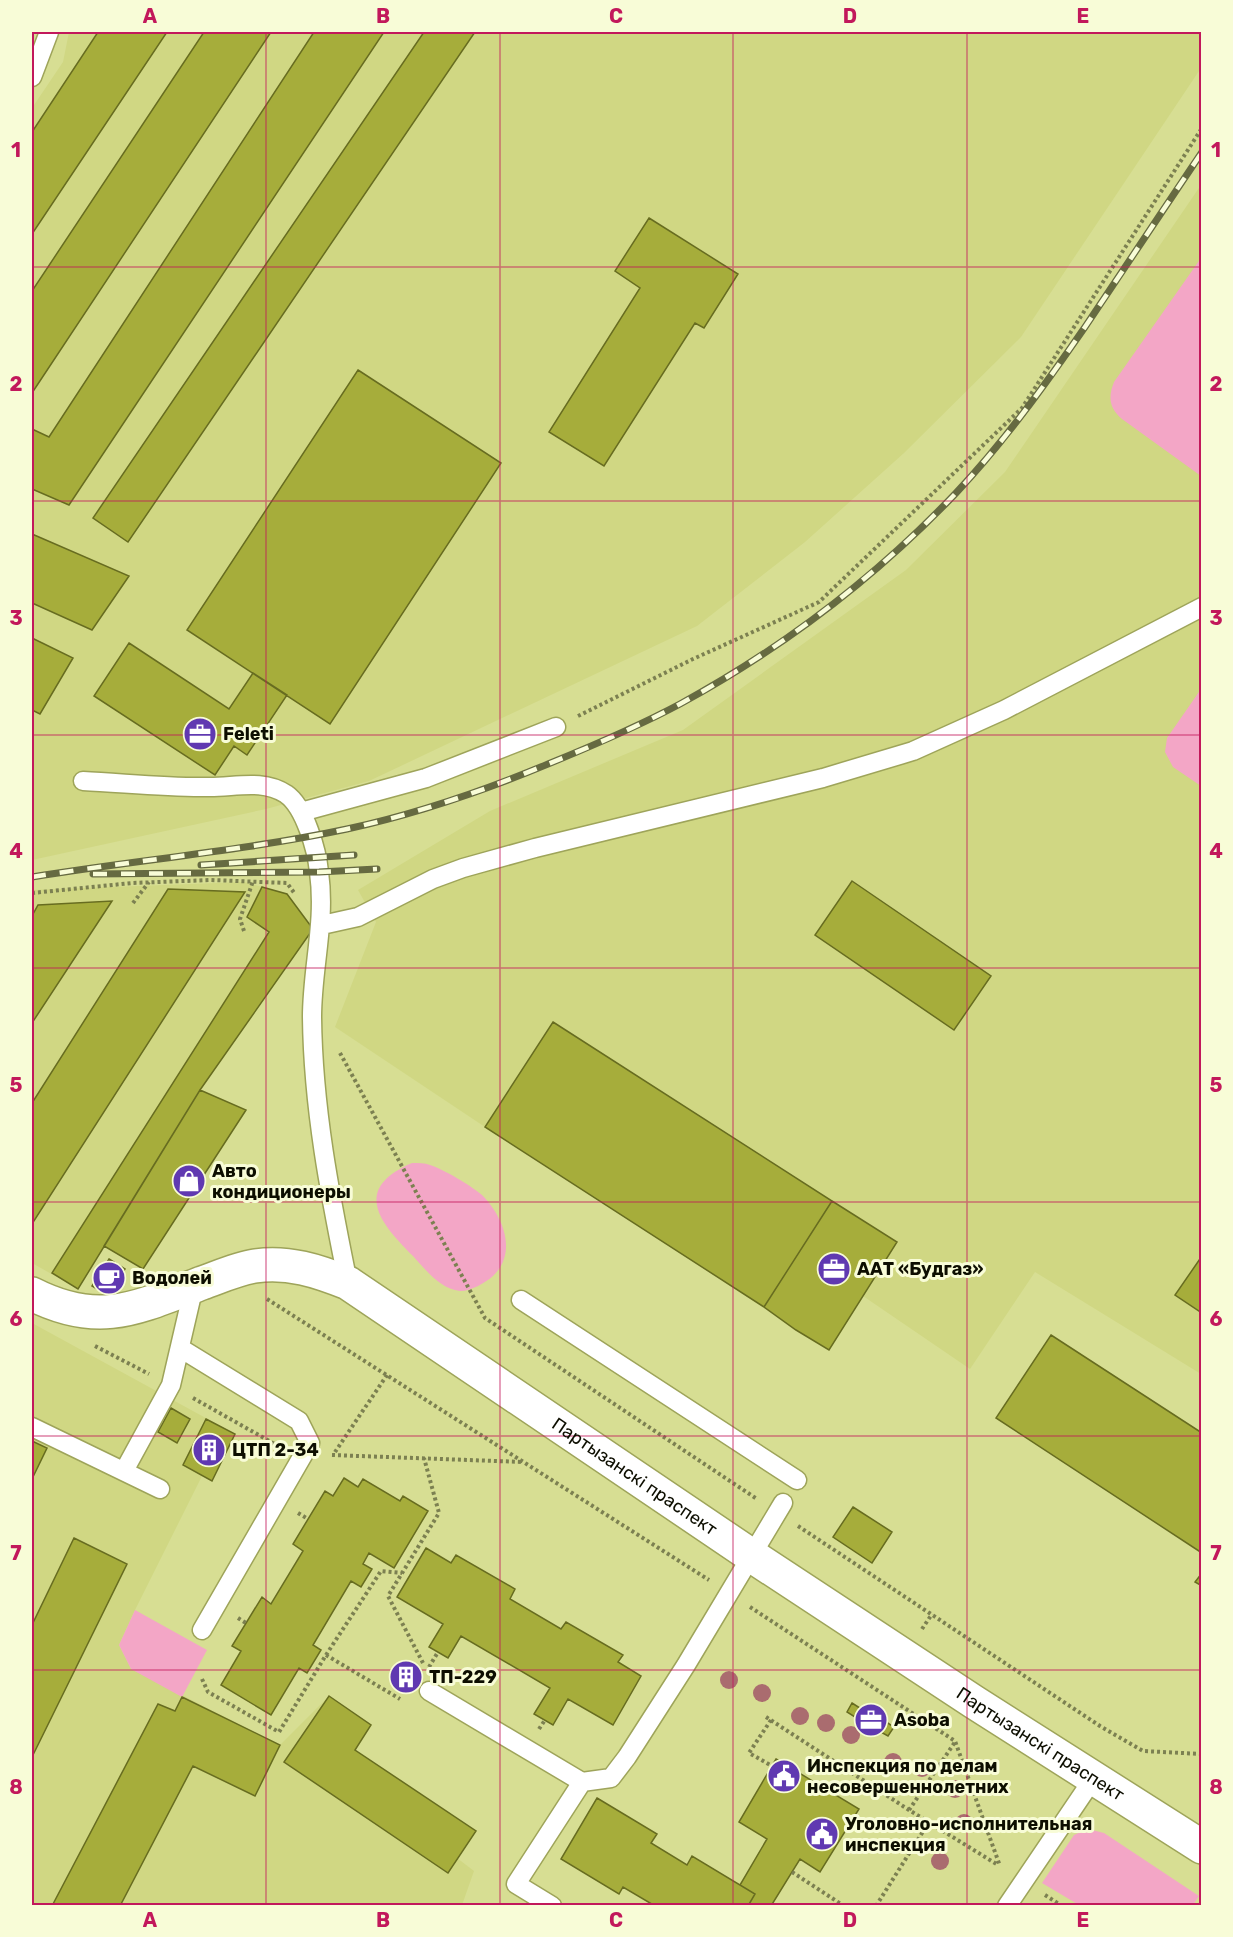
<svg xmlns="http://www.w3.org/2000/svg" width="1233" height="1937" viewBox="0 0 1233 1937" font-family="Rubik,sans-serif">
<style>
.built{fill:#d0d783}
.green{fill:#f3a6c6}
.building{fill:#a6ad3b;stroke:#676c20;stroke-width:1.5}
.lines{fill:none;stroke-linecap:round;stroke-linejoin:round}
.service-casing{stroke:#9ea45a;stroke-width:21}
.minor-casing{stroke:#9ea45a;stroke-width:36}
.path{stroke:#7c8051;stroke-width:4;stroke-dasharray:3 3;stroke-linecap:butt}
.service{stroke:#fff;stroke-width:18}
.minor{stroke:#fff;stroke-width:33}
.rail-casing{stroke:#666a41;stroke-width:7}
.rail{stroke:#f8fcd7;stroke-width:4.5;stroke-dasharray:14;stroke-linecap:butt}
.tree{fill:#aa6c6f}
.grid{fill:none;stroke:#c2185b;stroke-width:1.5;stroke-opacity:0.55}
.labels{text-anchor:middle;dominant-baseline:central;stroke-width:6;stroke-linejoin:round;paint-order:stroke}
.poi-label{font-size:18px;font-weight:bold;fill:#0d0e00;stroke:#f8fcd7;text-anchor:start}
.street-label{font-size:18px;fill:#0d0e00;stroke:#f8fcd7}
.neatline{fill:none;stroke:#c2185b;stroke-width:2}
.grid-label{font-size:20px;text-anchor:middle;font-weight:bold;fill:#c2185b}
</style>
<rect width="100%" height="100%" fill="#d7de93"/>
<!-- built -->
<path class="built" d="M69 32H1201V68L1021 337 904 453 805 542 697 626 369 781 266 809 32 860V108L63 62Z
M1201 185V1374L1035 1272 970 1369 863 1296 829 1350 485 1127 335 1027 376 922 358 890 490 811 683 730 906 570 1005 472Z
M244 882 287 894 313 929 200 1090 78 1289 32 1263V890Z
M32 1323 235 1434 212 1481 202 1476 135 1610 119 1645 131 1669 280 1745 329 1696 371 1725 355 1750 476 1831 457 1858 474 1871 462 1905H32Z"/>
<!-- green -->
<path class="green" d="M1201 258V476L1122 419C1109 408 1108 397 1114 382Z
M1201 689V786L1173 767 1165 752 1167 738Z
M412 1163C418 1163 425 1163 430 1165 445 1170 470 1185 482 1195 503 1216 518 1252 493 1276 485 1283 471 1291 460 1291 440 1289 426 1270 413 1256 379 1222 352 1189 412 1163Z
M135 1610 207 1650 182 1697 131 1669 119 1645Z
M1088 1829 1104 1833 1199 1896 1193 1905H1079L1042 1883 1074 1835Z"/>
<!-- building -->
<path class="building" d="M98 32H167L32 234V132Z
M204 32H271L32 393V291Z
M314 32H384L69 505 32 489V429L49 437Z
M424 32H475L128 542 93 518Z
M649 218 738 274 704 328 695 323 604 466 549 432 640 288 615 271Z
M358 370 501 463 330 724 187 630Z
M32 534 129 576 92 630 32 603Z
M32 638 73 658 40 714 32 710Z
M129 643 229 709 253 673 287 695 247 755 234 746 215 775 94 696Z
M852 881 991 976 954 1030 815 935Z
M262 887 287 894 313 929 200 1090 78 1289 52 1273 269 932 247 917Z
M168 889 245 892 32 1224V1103Z
M112 901 32 1023V916L38 905Z
M553 1022 832 1201 764 1307 485 1127Z
M200 1090 246 1110 143 1269 104 1246Z
M832 1201 897 1242 829 1350 796 1330 764 1307Z
M1202 1256V1313L1175 1295Z
M109 1259 125 1269 109 1296 92 1286Z
M1051 1335 1202 1433V1553L996 1418Z
M171 1408 190 1419 177 1443 158 1432Z
M206 1419 235 1434 212 1481 183 1465Z
M32 1441 47 1448 32 1479Z
M344 1478 358 1487 363 1479 400 1501 403 1496 428 1511 394 1568 369 1553 363 1564 372 1569 361 1587 351 1581 313 1645 321 1650 307 1673 299 1668 271 1715 221 1685 241 1651 232 1646 262 1597 271 1604 303 1551 293 1544 325 1491 333 1496Z
M853 1507 892 1532 872 1563 833 1537Z
M74 1538 127 1564 32 1757V1625Z
M426 1548 451 1563 456 1555 515 1589 510 1599 561 1629 566 1622 623 1655 618 1662 641 1676 613 1725 568 1699 553 1725 534 1714 550 1688 461 1636 448 1658 429 1647 443 1624 397 1597Z
M1202 1573V1586L1195 1582Z
M404 1662 420 1671 408 1692 392 1684Z
M329 1696 371 1725 355 1750 476 1831 448 1873 284 1762Z
M182 1697 280 1745 255 1796 193 1766 120 1906H52L158 1704 175 1711Z
M852 1703 863 1710 858 1719 847 1712Z
M868 1712 880 1719 874 1728 863 1721Z
M883 1720 894 1727 888 1736 877 1730Z
M776 1759 859 1809 820 1872 800 1859 771 1906H748L755 1894 740 1885 767 1839 739 1822Z
M597 1798 657 1834 651 1843 687 1865 692 1856 755 1894 748 1906H655L623 1887 619 1894 561 1859Z"/>
<g class="lines">
<!-- service casing -->
<g class="service-casing">
<path id="service" d="M32 77 49 32
M83 781C125 783 168 788 210 787 236 787 263 779 286 794 305 807 317 851 319 872 326 922 312 968 312 1017 313 1108 330 1195 348 1283
M301 812 426 778 556 727
M322 925 358 917 433 879 463 868 535 848 823 778 913 751 1004 710 1202 607
M521 1300 797 1480
M180 1348 299 1421 310 1443 202 1630
M32 1427 160 1489
M124 1471 171 1385 194 1286
M429 1691 582 1782 611 1778 627 1757 686 1665 783 1503
M552 1906 516 1884 582 1782
M1007 1906 1093 1779"/>
</g>
<!-- minor casing -->
<g class="minor-casing">
<g id="minor">
<path id="s1" d="M32 1294C99 1328 137 1308 202 1283 219 1277 237 1269 255 1266 288 1261 318 1271 348 1283L752 1556 974 1702 1202 1847"/>
</g>
</g>
<!-- path -->
<path class="path" d="M578 716 693 659 819 602 1022 408 1202 128
M32 893 132 883 211 880 287 883 295 894
M133 903 149 882
M244 931 240 919 253 881
M340 1053 485 1318 757 1499
M267 1299 709 1580
M95 1346 149 1374
M193 1398 280 1447
M335 1452 387 1375
M332 1455 523 1462
M298 1513 308 1519
M798 1526 1100 1726 1143 1751 1202 1754
M750 1607 955 1741 1000 1866
M238 1618 246 1623
M922 1629 932 1614
M326 1655 400 1699
M423 1663 388 1596 439 1513 424 1458
M429 1667 438 1652
M202 1679 208 1692 279 1732 326 1655 381 1571 402 1573
M766 1717 909 1810 998 1865
M771 1720 749 1753 772 1766
M539 1729 545 1720
M909 1810 955 1742
M792 1872 844 1906
M1045 1895 1062 1906
M876 1906 929 1822"/>
<!-- service -->
<use href="#service" class="service"/>
<!-- minor -->
<use href="#minor" class="minor"/>
<!-- rail casing -->
<g class="rail-casing">
<path id="rail" d="M201 865 354 855
M93 874 319 872 377 869
M32 877C136 860 243 851 347 829 416 814 483 791 548 764 592 746 637 727 680 704 781 649 876 577 956 493 1004 442 1045 385 1085 327 1124 269 1163 210 1202 152"/>
</g>
<!-- rail -->
<use href="#rail" class="rail"/>
</g>
<!-- trees -->
<g class="tree">
<circle cx="729" cy="1680" r="9"/>
<circle cx="762" cy="1693" r="9"/>
<circle cx="800" cy="1716" r="9"/>
<circle cx="826" cy="1723" r="9"/>
<circle cx="851" cy="1735" r="9"/>
<circle cx="893" cy="1762" r="9"/>
<circle cx="922" cy="1768" r="9"/>
<circle cx="955" cy="1789" r="9"/>
<circle cx="964" cy="1823" r="9"/>
<circle cx="940" cy="1861" r="9"/>
</g>
<!-- grid -->
<path class="grid" d="M266 32V1906M500 32V1906M733 32V1906M967 32V1906M32 267H1202M32 501H1202M32 735H1202M32 968H1202M32 1202H1202M32 1436H1202M32 1670H1202"/>
<!-- icons -->
<defs>
<g id="office-disc" transform="scale(1.725)"><circle r="9.5" fill="#6039b1" stroke="#f8fcd7"/><path d="M-6-3h4V-5.5h4V-3h4V5H-6ZM-1-4.5V-3h2v-1.5ZM-6 0V1H6V0Z" fill="#fff"/></g>
<g id="shop-disc" transform="scale(1.725)"><circle r="9.5" fill="#6039b1" stroke="#f8fcd7"/><path d="M-5-2.5h2.3a2.7 3.5 0 0 1 5.4 0H5L5.5 6h-11ZM-1.5-2.5h3a1.5 2.3 0 0 0-3 0Z" fill="#fff"/></g>
<g id="cafe-disc" transform="scale(1.725)"><circle r="9.5" fill="#6039b1" stroke="#f8fcd7"/><path d="M-5.5-4.5H6V0H3Q3 3.5 0 3.5H-2.5Q-5.5 3.5-5.5 0ZM3-3.2v2h1.7v-2ZM-6 4.5H4V6H-6Z" fill="#fff"/></g>
<g id="building-disc" transform="scale(1.725)"><circle r="9.5" fill="#6039b1" stroke="#f8fcd7"/><path d="M-4-6H4V6H1V3H-1V6H-4ZM-2.5-4.3h1.7v1.8h-1.7ZM.8-4.3h1.7v1.8H.8ZM-2.5-1h1.7V.8h-1.7ZM.8-1h1.7V.8H.8Z" fill="#fff"/></g>
<g id="civic-disc" transform="scale(1.725)"><circle r="9.5" fill="#6039b1" stroke="#f8fcd7"/><path d="M-.6-6.5H3V-4.5H.6V-3L4-1V1h2V6H-6V1h2V-1L-.6-3ZM-1.2 2.5V6h2.4V2.5Z" fill="#fff"/></g>
</defs>
<g fill-rule="evenodd">
<use href="#office-disc" x="200" y="734"/>
<use href="#shop-disc" x="189" y="1181"/>
<use href="#office-disc" x="834" y="1269"/>
<use href="#cafe-disc" x="109" y="1278"/>
<use href="#building-disc" x="209" y="1450"/>
<use href="#building-disc" x="406" y="1677"/>
<use href="#office-disc" x="871" y="1720"/>
<use href="#civic-disc" x="784" y="1776"/>
<use href="#civic-disc" x="822" y="1834"/>
</g>
<g class="labels">
<!-- poi labels -->
<g class="poi-label">
<text x="223" y="734">Feleti</text>
<text x="212" y="1171">Авто<tspan x="212" dy="21">кондиционеры</tspan></text>
<text x="857" y="1269">ААТ «Будгаз»</text>
<text x="132" y="1278">Водолей</text>
<text x="232" y="1450">ЦТП 2-34</text>
<text x="429" y="1677">ТП-229</text>
<text x="894" y="1720">Asoba</text>
<text x="807" y="1766">Инспекция по делам<tspan x="807" dy="21">несовершеннолетних</tspan></text>
<text x="845" y="1824">Уголовно-исполнительная<tspan x="845" dy="21">инспекция</tspan></text>
</g>
<!-- street labels -->
<g class="street-label">
<text stroke="none"><textPath href="#s1" startOffset="675">Партызанскі праспект</textPath></text>
<text stroke="none"><textPath href="#s1" startOffset="1161">Партызанскі праспект</textPath></text>
</g>
</g>
<!-- border -->
<rect width="1233" height="1937" fill="none" stroke="#f8fcd7" stroke-width="66"/>
<rect x="33" y="33" width="1167" height="1871" class="neatline"/>
<g class="grid-label">
<text x="150" y="23">A</text>
<text x="383" y="23">B</text>
<text x="616" y="23">C</text>
<text x="850" y="23">D</text>
<text x="1083" y="23">E</text>
<text x="16" y="157">1</text>
<text x="1216" y="157">1</text>
<text x="16" y="391">2</text>
<text x="1216" y="391">2</text>
<text x="16" y="625">3</text>
<text x="1216" y="625">3</text>
<text x="16" y="858">4</text>
<text x="1216" y="858">4</text>
<text x="16" y="1092">5</text>
<text x="1216" y="1092">5</text>
<text x="16" y="1326">6</text>
<text x="1216" y="1326">6</text>
<text x="16" y="1560">7</text>
<text x="1216" y="1560">7</text>
<text x="16" y="1794">8</text>
<text x="1216" y="1794">8</text>
<text x="150" y="1927">A</text>
<text x="383" y="1927">B</text>
<text x="616" y="1927">C</text>
<text x="850" y="1927">D</text>
<text x="1083" y="1927">E</text>
</g>
</svg>
